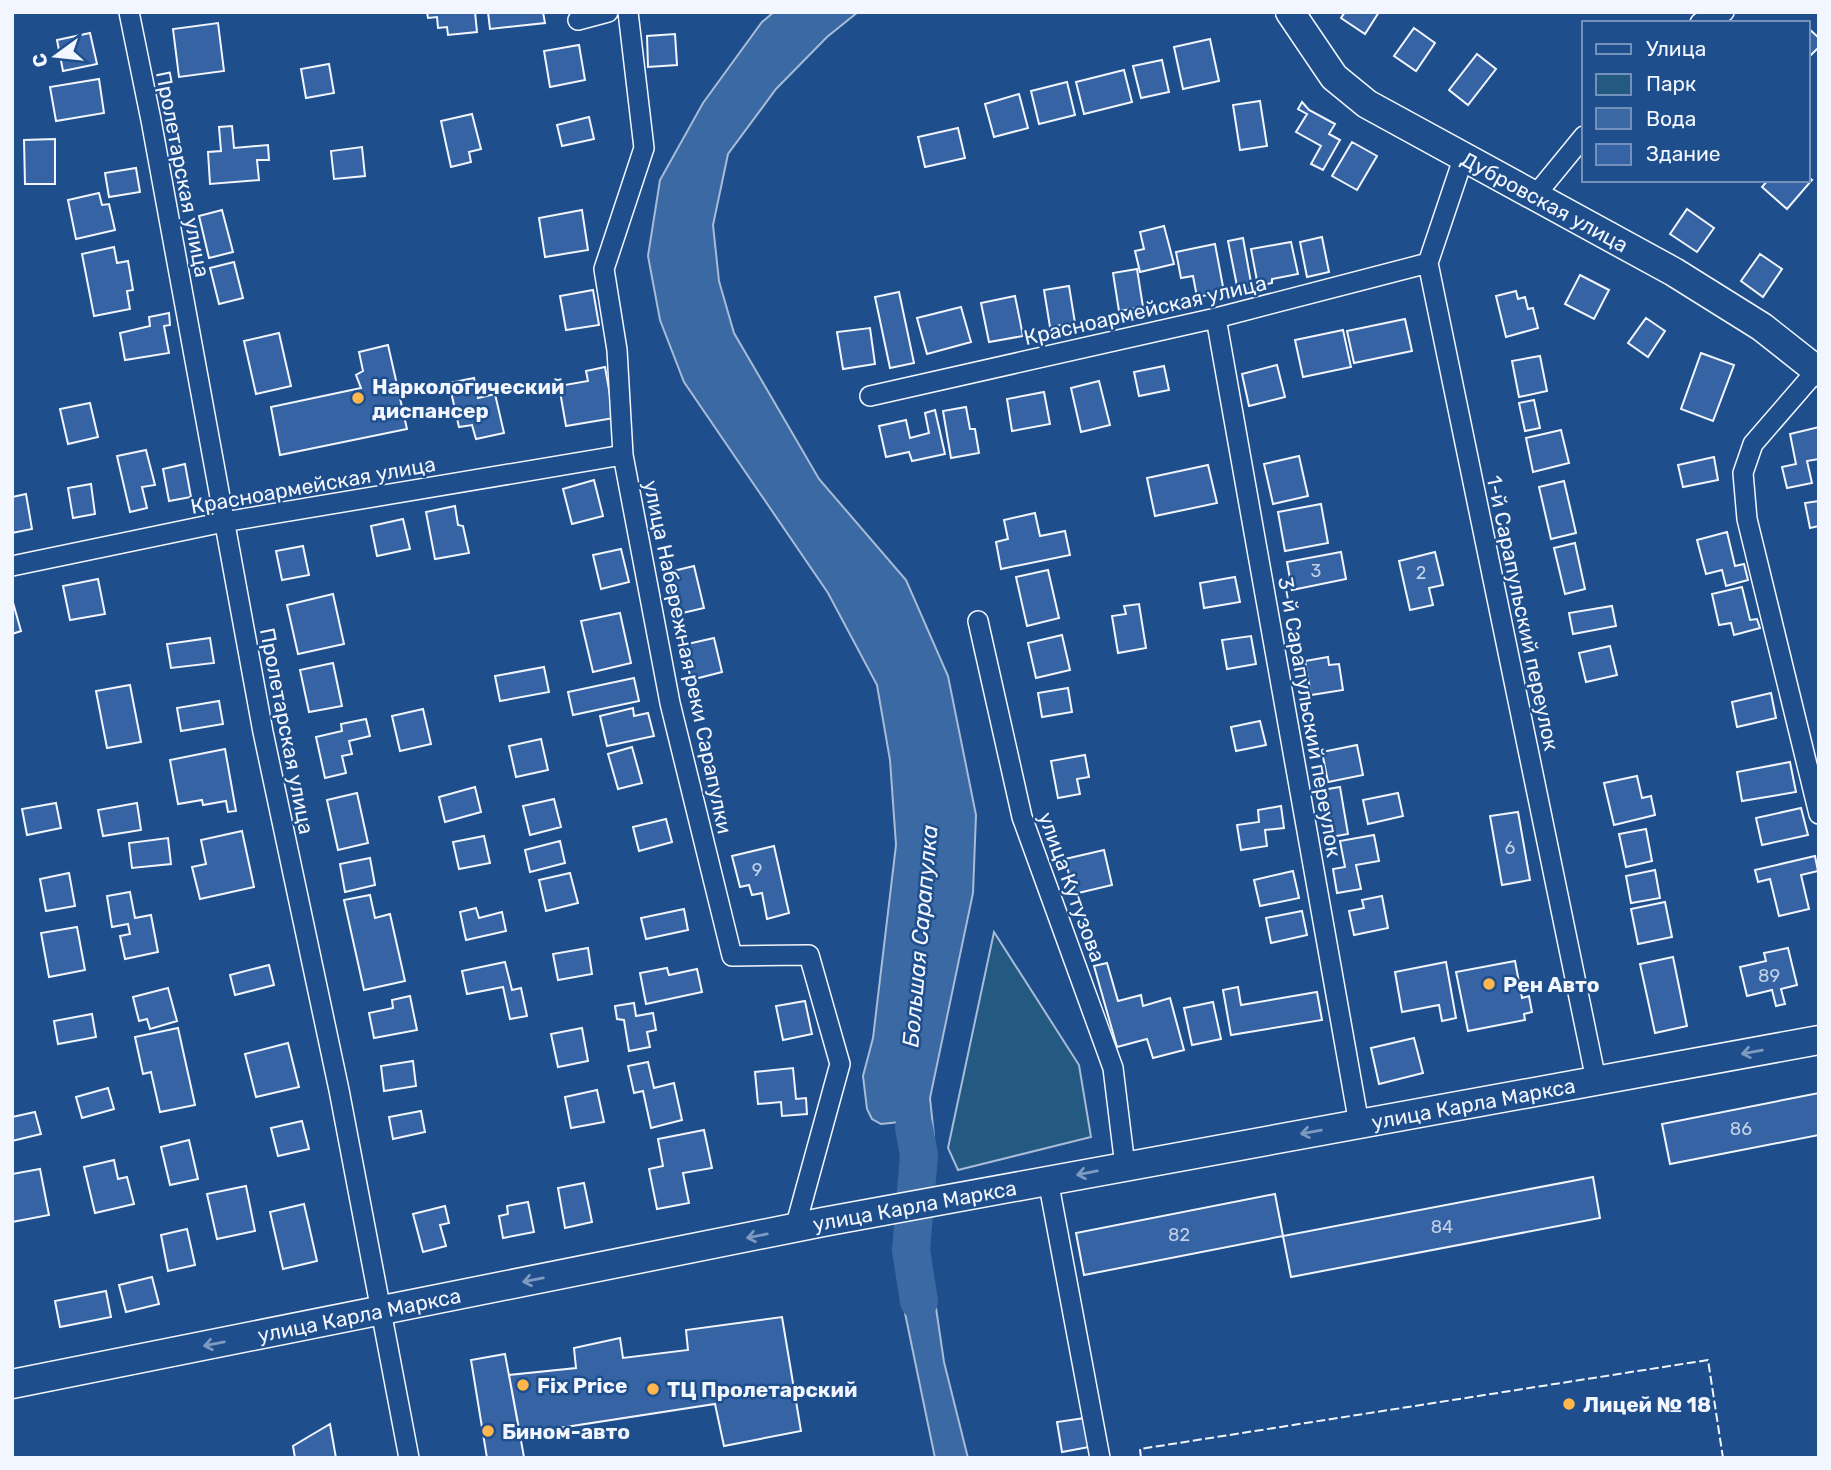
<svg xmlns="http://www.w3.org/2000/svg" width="1831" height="1470" viewBox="0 0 1831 1470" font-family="Rubik,sans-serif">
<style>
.green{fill:#245a82;stroke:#a8bbd7;stroke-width:2}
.water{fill:#3b69a3;stroke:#a8bbd7;stroke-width:2}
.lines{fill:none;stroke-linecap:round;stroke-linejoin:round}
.river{stroke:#3b69a3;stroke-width:38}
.building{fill:#3563a3;stroke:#f2f6ff;stroke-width:2}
.street-casing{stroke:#f2f6ff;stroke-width:22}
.secondary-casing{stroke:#f2f6ff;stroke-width:31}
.street{stroke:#1f4e8c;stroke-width:19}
.secondary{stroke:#1f4e8c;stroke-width:28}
.fence{stroke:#f2f6ff;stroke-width:2;stroke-dasharray:9 3.5;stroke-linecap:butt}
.oneway{stroke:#7e9ac0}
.poi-dot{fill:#ffb74d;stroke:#1f4e8c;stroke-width:2.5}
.labels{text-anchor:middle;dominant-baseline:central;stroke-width:5;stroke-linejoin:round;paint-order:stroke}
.number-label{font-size:18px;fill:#c3d1e8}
.street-label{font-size:21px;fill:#f2f6ff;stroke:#1f4e8c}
.poi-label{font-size:21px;font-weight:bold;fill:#f2f6ff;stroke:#1f4e8c;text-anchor:start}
.water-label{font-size:23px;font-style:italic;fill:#f2f6ff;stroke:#1f4e8c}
</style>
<rect width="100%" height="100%" fill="#1f4e8c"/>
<!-- green -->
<path class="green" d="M994 932 1079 1065 1091 1137 958 1170 948 1148Z"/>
<!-- water -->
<path class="water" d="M774 12H858L827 37 776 89 728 154 713 225 719 281 734 333 819 479 906 580 948 676 976 815 973 893 930 1098 934 1136 930 1177 912 1181 906 1158 905 1125 900 1122 881 1124 872 1119 867 1109 863 1076 873 1038 896 845 890 760 877 685 828 593 684 382 660 320 648 256 660 180 703 103 762 22Z
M927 1247 944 1362 968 1458H935L905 1313 898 1252Z"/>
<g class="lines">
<!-- river -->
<path class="river" d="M914 1128 919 1155 911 1250 919 1301"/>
</g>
<!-- building -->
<path class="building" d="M427 12H475L477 32 448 35 447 27 438 28 437 17 428 18Z
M488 12H543L545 23 490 29Z
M1345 12H1379L1365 34 1341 18Z
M218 23 224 71 179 77 173 29Z
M1414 28 1435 43 1416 71 1394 56Z
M1808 28 1819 38V47L1809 57Z
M90 33 97 64 63 71 57 40Z
M675 34 677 65 648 67 647 36Z
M1210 39 1219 81 1183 89 1174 47Z
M579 45 585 80 550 87 544 51Z
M1477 54 1496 69 1468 105 1449 90Z
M1162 60 1169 92 1141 98 1133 66Z
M329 64 334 93 306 98 301 69Z
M1124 70 1132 102 1084 114 1076 82Z
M99 79 104 113 56 121 50 87Z
M1067 82 1075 115 1039 124 1031 91Z
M1019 94 1028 128 994 137 985 104Z
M1260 101 1267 146 1240 150 1233 105Z
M1302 102 1309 110 1335 124 1329 134 1340 140 1323 170 1311 164 1321 146 1296 132 1307 114 1298 109Z
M472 114 481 149 469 152 471 162 451 167 441 121Z
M589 117 594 139 562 146 557 125Z
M232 126 234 148 268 145 269 160H257L259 180 210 184 208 152 221 151 219 127Z
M958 128 965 158 925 167 918 137Z
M55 139V184H25L24 140Z
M1352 142 1377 156 1357 190 1332 176Z
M362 147 365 176 334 179 331 151Z
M136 168 140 192 109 197 105 173Z
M1808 177 1812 180 1787 209 1762 187 1768 180H1808Z
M99 193 102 205 109 204 115 230 76 239 68 200Z
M1687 209 1714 228 1697 252 1670 234Z
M222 210 233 252 209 258 199 216Z
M582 210 588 250 545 257 539 218Z
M1164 226 1174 264 1140 272 1135 251 1144 249 1140 232Z
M1322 237 1329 272 1307 277 1300 242Z
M1243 238 1252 288 1238 291 1228 241Z
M1291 242 1298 274 1272 279V283L1258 286 1251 249Z
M1215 244 1224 292 1197 297 1193 276 1181 278 1176 252Z
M114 247 117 263 128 261 133 290 127 291 130 309 94 316 82 254Z
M1760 254 1782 269 1763 297 1741 281Z
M234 262 243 298 219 304 210 268Z
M1137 269 1143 307 1119 311 1113 273Z
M1580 275 1609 290 1594 319 1565 304Z
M1069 286 1075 323 1050 327 1044 290Z
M593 290 599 325 566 330 560 296Z
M1516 291 1518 299 1525 297 1528 309 1533 308 1538 328 1506 337 1496 296Z
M899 292 914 363 890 368 875 297Z
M1015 296 1023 336 989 342 981 303Z
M961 307 971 342 927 354 917 318Z
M169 313 170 325 164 326 169 353 125 360 120 333 150 326 149 317Z
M1646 318 1665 331 1648 357 1628 343Z
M1405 319 1412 351 1354 363 1347 331Z
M870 328 875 364 843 369 837 332Z
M1343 330 1351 367 1303 377 1295 340Z
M279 333 291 386 256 394 244 341Z
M388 345 407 429 280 455 271 407 361 388 356 375 363 371 359 352Z
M1701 353 1734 365 1713 421 1681 409Z
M1540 356 1547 391 1519 397 1512 361Z
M1277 365 1285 397 1249 406 1242 374Z
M1164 366 1169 390 1139 396 1134 372Z
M605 367 614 418 566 426 559 386 588 381 586 371Z
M474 378 478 398 495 394 504 433 476 439 472 425 459 427 449 383Z
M1099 381 1110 425 1081 432 1071 388Z
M1044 392 1050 424 1012 431 1007 399Z
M1534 400 1540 428 1525 431 1519 403Z
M90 403 98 437 68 444 60 409Z
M966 407 970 429H975L979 453 951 458 943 411Z
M935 410 945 454 912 461 909 452 886 457 879 426 906 420 910 438 929 433 925 413Z
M1819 427V459L1807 461 1812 483 1787 488 1782 467 1796 464 1790 434Z
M1561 430 1569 463 1533 472 1526 438Z
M146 450 155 485 142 487 147 508 130 512 117 456Z
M1299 456 1308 496 1273 504 1264 464Z
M1714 457 1718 480 1683 487 1678 465Z
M185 464 191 497 169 501 163 469Z
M1208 465 1217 503 1155 516 1147 478Z
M594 480 603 516 572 524 563 489Z
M1564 481 1576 533 1551 539 1539 487Z
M91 484 95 514 73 518 68 488Z
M26 494 32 529 12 533V497Z
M1819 501V526L1810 528 1805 503Z
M1321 504 1328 543 1285 551 1278 512Z
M455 506 458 525 463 526 469 553 435 559 426 512Z
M1035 513 1040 536 1065 531 1070 555 1001 569 996 542 1008 539 1004 520Z
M403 519 410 549 377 556 371 526Z
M1727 532 1735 566 1744 564 1748 580 1726 586 1722 570 1706 574 1697 540Z
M1575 543 1585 589 1565 594 1554 548Z
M303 546 309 575 282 580 276 551Z
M621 549 629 582 601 589 593 555Z
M1341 552 1346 579 1292 590 1287 562Z
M1435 552 1443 585 1429 588 1433 605 1410 610 1399 561Z
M694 566 704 608 678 614 669 572Z
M1048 570 1059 618 1027 626 1016 577Z
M1235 577 1240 602 1204 608 1200 583Z
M98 579 105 614 70 620 63 586Z
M1742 587 1750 620 1757 619 1760 628 1734 635 1731 623 1719 625 1712 594Z
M333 594 344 644 298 654 287 605Z
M12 599 21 631 12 634Z
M1139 604 1146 648 1118 653 1112 616 1126 614 1124 606Z
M1612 606 1616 626 1573 634 1569 613Z
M620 613 631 663 593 672 581 621Z
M1062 635 1070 670 1036 678 1028 643Z
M1251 636 1256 664 1227 669 1222 640Z
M210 638 214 663 171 668 167 644Z
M714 638 722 672 691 680 683 645Z
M1610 646 1617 675 1586 682 1579 653Z
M1328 657 1329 665 1339 664 1343 690 1311 695 1305 661Z
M333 663 342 706 309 712 300 670Z
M544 667 549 692 500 701 495 676Z
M634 678 639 701 573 715 568 692Z
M130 685 141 742 107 748 96 691Z
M1068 688 1072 712 1042 717 1038 693Z
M1771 693 1776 718 1737 727 1732 702Z
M219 701 223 724 181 731 177 708Z
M633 708 634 716 648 713 654 736 607 746 600 716Z
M423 709 431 744 400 751 392 716Z
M366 719 370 736 349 741 352 754 342 756 346 773 325 778 316 737 342 731 341 724Z
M1260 721 1266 745 1236 751 1231 727Z
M541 739 548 770 516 777 509 746Z
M1357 745 1363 775 1328 782 1322 752Z
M632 747 642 783 618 789 608 754Z
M225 749 236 811 228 812 226 801 203 805 202 800 178 804 170 760Z
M1085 755 1089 777 1077 779 1080 794 1058 798 1051 761Z
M1790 762 1796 792 1742 801 1737 772Z
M1637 776 1642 798 1651 796 1655 815 1614 825 1604 783Z
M475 787 481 812 445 822 439 797Z
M1340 787 1348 834 1331 837 1322 790Z
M357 793 368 843 338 850 327 800Z
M1398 793 1403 816 1368 824 1363 800Z
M554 799 561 827 530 835 523 806Z
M56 803 61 828 27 835 22 809Z
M137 803 141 830 103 836 98 810Z
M1281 806 1284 828 1265 830 1267 846 1241 850 1237 825 1259 822 1258 810Z
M1801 808 1808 835 1762 845 1756 818Z
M1518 812 1530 880 1502 885 1490 816Z
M666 819 672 842 639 851 633 827Z
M1646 829 1652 861 1626 867 1619 834Z
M242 831 254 887 200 899 192 867 206 864 201 840Z
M1374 835 1379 861 1356 865 1361 889 1337 893 1333 869 1345 867 1340 841Z
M484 836 490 863 459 869 453 842Z
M168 838 171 864 132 868 129 843Z
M560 841 565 863 530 872 525 850Z
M774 846 789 913 767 919 762 893 752 895 749 885 740 887 732 856Z
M1104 850 1112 885 1074 894 1065 859Z
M1815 856 1818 871 1801 875 1809 909 1779 916 1770 879 1758 882 1755 870Z
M370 858 375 885 345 892 340 864Z
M1655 870 1660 898 1631 903 1626 876Z
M1293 871 1299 898 1260 906 1254 880Z
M69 873 75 906 46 911 40 879Z
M570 873 578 903 546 911 539 880Z
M130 892 135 918 151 915 158 952 125 959 120 936 130 934 128 924 112 927 107 896Z
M370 895 375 918 390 914 405 981 364 990 344 900Z
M1382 896 1388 928 1354 935 1349 911 1364 908 1362 900Z
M1665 902 1672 937 1638 944 1631 909Z
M476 908 479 918 502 912 506 931 466 940 460 912Z
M684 909 688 930 646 939 641 918Z
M1302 911 1307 935 1271 943 1266 918Z
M77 927 85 970 49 977 41 933Z
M588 948 592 974 558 980 553 954Z
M1788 948 1797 985 1781 989 1785 1004 1776 1006 1772 990 1747 996 1740 967 1766 961 1764 953Z
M1673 957 1687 1026 1655 1033 1640 964Z
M1515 961 1522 998 1529 996 1532 1012 1524 1014 1525 1020 1468 1031 1456 972Z
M505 962 512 990 521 988 527 1016 510 1019 503 987 467 994 462 971Z
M1446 962 1456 1018 1442 1021 1439 1005 1402 1012 1395 972Z
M1107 963 1118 1001 1141 995 1143 1006 1170 998 1184 1050 1153 1058 1147 1039 1117 1047 1094 966Z
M269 965 274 985 235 995 230 975Z
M667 968 669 975 697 969 702 992 646 1004 640 973Z
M1238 987 1241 1005 1317 992 1322 1020 1231 1035 1223 990Z
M168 988 177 1021 150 1029 147 1019 139 1021 133 997Z
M410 996 417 1030 374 1038 369 1013 393 1008 392 1000Z
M805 1001 812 1034 783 1040 776 1006Z
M1213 1002 1221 1039 1192 1045 1184 1008Z
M634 1003 636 1016 653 1013 656 1030 647 1032 650 1047 629 1051 624 1020 617 1019 615 1006Z
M92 1014 96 1037 58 1044 54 1021Z
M178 1028 195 1105 160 1112 151 1072 143 1074 135 1037Z
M582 1028 588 1061 558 1067 551 1034Z
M1414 1038 1423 1073 1379 1084 1371 1048Z
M288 1043 299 1087 256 1097 245 1054Z
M413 1061 416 1086 384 1091 381 1066Z
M648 1062 654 1088 674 1083 682 1120 651 1128 643 1091 634 1093 628 1066Z
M793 1068 796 1099 806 1098 807 1114 782 1116 781 1102 758 1104 755 1072Z
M108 1088 114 1109 82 1118 76 1097Z
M597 1090 604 1122 571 1128 565 1097Z
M1819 1093V1135L1670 1164 1662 1124Z
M421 1111 425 1132 393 1139 389 1117Z
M35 1112 41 1134 12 1141V1117Z
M302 1121 309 1149 278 1156 271 1128Z
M704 1130 712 1168 683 1173 689 1203 657 1209 649 1169 663 1166 658 1139Z
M189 1140 198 1179 170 1185 161 1147Z
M114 1160 118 1179 127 1177 134 1204 95 1213 84 1167Z
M40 1169 49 1215 12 1222V1174Z
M1593 1177 1600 1218 1291 1277 1283 1236Z
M584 1183 592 1222 565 1228 558 1188Z
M246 1186 255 1231 217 1239 207 1194Z
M1275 1194 1283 1236 1084 1275 1076 1233Z
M528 1202 534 1232 503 1238 499 1216 508 1214 507 1206Z
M304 1204 317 1261 283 1269 270 1212Z
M445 1206 449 1223 440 1225 446 1246 423 1252 413 1214Z
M187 1229 195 1265 168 1271 161 1235Z
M152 1277 159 1304 126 1312 119 1285Z
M106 1291 111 1317 60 1327 55 1301Z
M782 1317 801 1431 724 1446 715 1404 520 1434 509 1375 576 1368 574 1348 620 1338 623 1358 688 1350 686 1330Z
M505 1354 524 1457 487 1458 471 1360Z
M1085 1418 1089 1447 1062 1452 1057 1422Z
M330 1424 336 1458H295L293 1446Z"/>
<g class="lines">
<!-- street casing -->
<g class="street-casing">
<path id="street" d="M129 12 151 120 263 732 339 1090 409 1458
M628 12 644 148 604 269 617 350 623 455 670 703 732 956 809 955 840 1064 795 1228
M578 20 608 12
M1700 23 1724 12
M1463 159 1428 263 1596 1080
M1534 197 1584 136
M1216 318 1359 1124
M1817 370 1753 444 1743 473 1747 519 1819 814
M870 396 1216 318 1428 263
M12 566 224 522 623 455
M978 621 1022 817 1113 1068 1125 1166
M1048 1180 1100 1458"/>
</g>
<!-- secondary casing -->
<g class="secondary-casing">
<g id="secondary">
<path id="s1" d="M1290 12 1334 77 1367 104 1674 272 1762 327 1819 372"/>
<path id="s2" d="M12 1384 823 1222 1819 1040"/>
</g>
</g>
<!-- street -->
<use href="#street" class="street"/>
<!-- secondary -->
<use href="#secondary" class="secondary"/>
<!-- fence -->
<path class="fence" d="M1141 1458 1140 1449 1708 1360 1723 1458"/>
</g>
<!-- one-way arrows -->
<defs><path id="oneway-shaft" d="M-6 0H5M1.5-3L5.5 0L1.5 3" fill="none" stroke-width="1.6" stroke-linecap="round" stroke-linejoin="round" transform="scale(1.75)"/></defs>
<g class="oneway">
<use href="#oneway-shaft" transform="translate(1752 1052) rotate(170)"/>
<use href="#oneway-shaft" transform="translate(1311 1132) rotate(170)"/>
<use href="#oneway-shaft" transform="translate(1087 1173) rotate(169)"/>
<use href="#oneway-shaft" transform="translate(757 1236) rotate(169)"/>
<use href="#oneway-shaft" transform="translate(533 1280) rotate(169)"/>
<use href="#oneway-shaft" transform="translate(214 1344) rotate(169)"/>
</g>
<!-- markers -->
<g class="poi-dot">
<circle cx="358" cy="398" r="7"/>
<circle cx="1489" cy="984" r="7"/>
<circle cx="523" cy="1385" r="7"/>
<circle cx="653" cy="1389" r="7"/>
<circle cx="1569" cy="1404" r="7"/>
<circle cx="488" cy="1431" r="7"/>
</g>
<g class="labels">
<!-- number labels -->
<g class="number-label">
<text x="1316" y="571">3</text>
<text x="1421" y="573">2</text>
<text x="1510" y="848">6</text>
<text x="757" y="870">9</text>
<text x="1769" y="976">89</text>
<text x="1741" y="1129">86</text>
<text x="1442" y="1227">84</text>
<text x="1179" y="1235">82</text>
</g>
<!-- street labels -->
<g class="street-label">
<text transform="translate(183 174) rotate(79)">Пролетарская улица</text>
<text stroke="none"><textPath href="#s1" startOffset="324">Дубровская улица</textPath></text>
<text transform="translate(1145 310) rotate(-13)">Красноармейская улица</text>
<text transform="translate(313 485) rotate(-10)">Красноармейская улица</text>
<text transform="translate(1523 613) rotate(78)">1-й Сарапульский переулок</text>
<text transform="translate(688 657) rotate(78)">улица Набережная реки Сарапулки</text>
<text transform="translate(1310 717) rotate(80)">3-й Сарапульский переулок</text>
<text transform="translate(287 731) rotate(79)">Пролетарская улица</text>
<text transform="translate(1072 887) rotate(70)">улица Кутузова</text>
<text stroke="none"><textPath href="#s2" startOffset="1488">улица Карла Маркса</textPath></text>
<text stroke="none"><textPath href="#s2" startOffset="920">улица Карла Маркса</textPath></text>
<text stroke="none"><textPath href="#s2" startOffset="354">улица Карла Маркса</textPath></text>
</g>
<!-- poi labels -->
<g class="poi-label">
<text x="372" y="386">Наркологический<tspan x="372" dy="24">диспансер</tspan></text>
<text x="1503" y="984">Рен Авто</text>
<text x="537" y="1385">Fix Price</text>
<text x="667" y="1389">ТЦ Пролетарский</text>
<text x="1583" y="1404">Лицей № 18</text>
<text x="502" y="1431">Бином-авто</text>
</g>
<!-- water labels -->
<g class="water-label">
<text transform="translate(920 936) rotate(-85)">Большая Сарапулка</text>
</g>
</g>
<!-- border -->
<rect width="1831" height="1470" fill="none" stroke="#f2f6ff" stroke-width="28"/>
<!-- legend -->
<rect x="1582" y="21" width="228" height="161" fill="#1f4e8c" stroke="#7391ba" stroke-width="2"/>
<rect x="1596" y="44" width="35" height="10" fill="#1f4e8c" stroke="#7391ba" stroke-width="2"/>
<text x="1646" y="56" font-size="21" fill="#f2f6ff">Улица</text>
<rect x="1596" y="74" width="35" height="21" fill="#245a82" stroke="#7391ba" stroke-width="2"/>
<text x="1646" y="91" font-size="21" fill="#f2f6ff">Парк</text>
<rect x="1596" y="108" width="35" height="21" fill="#3b69a3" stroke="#7391ba" stroke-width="2"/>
<text x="1646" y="126" font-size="21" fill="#f2f6ff">Вода</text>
<rect x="1596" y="144" width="35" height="21" fill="#3563a3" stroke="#7391ba" stroke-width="2"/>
<text x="1646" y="161" font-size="21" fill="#f2f6ff">Здание</text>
<!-- north arrow -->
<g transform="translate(56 56) rotate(255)" stroke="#1f4e8c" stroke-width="5" paint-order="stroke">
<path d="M0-5L12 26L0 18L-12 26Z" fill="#f2f6ff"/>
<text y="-10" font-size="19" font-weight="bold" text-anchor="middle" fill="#f2f6ff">С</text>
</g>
</svg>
